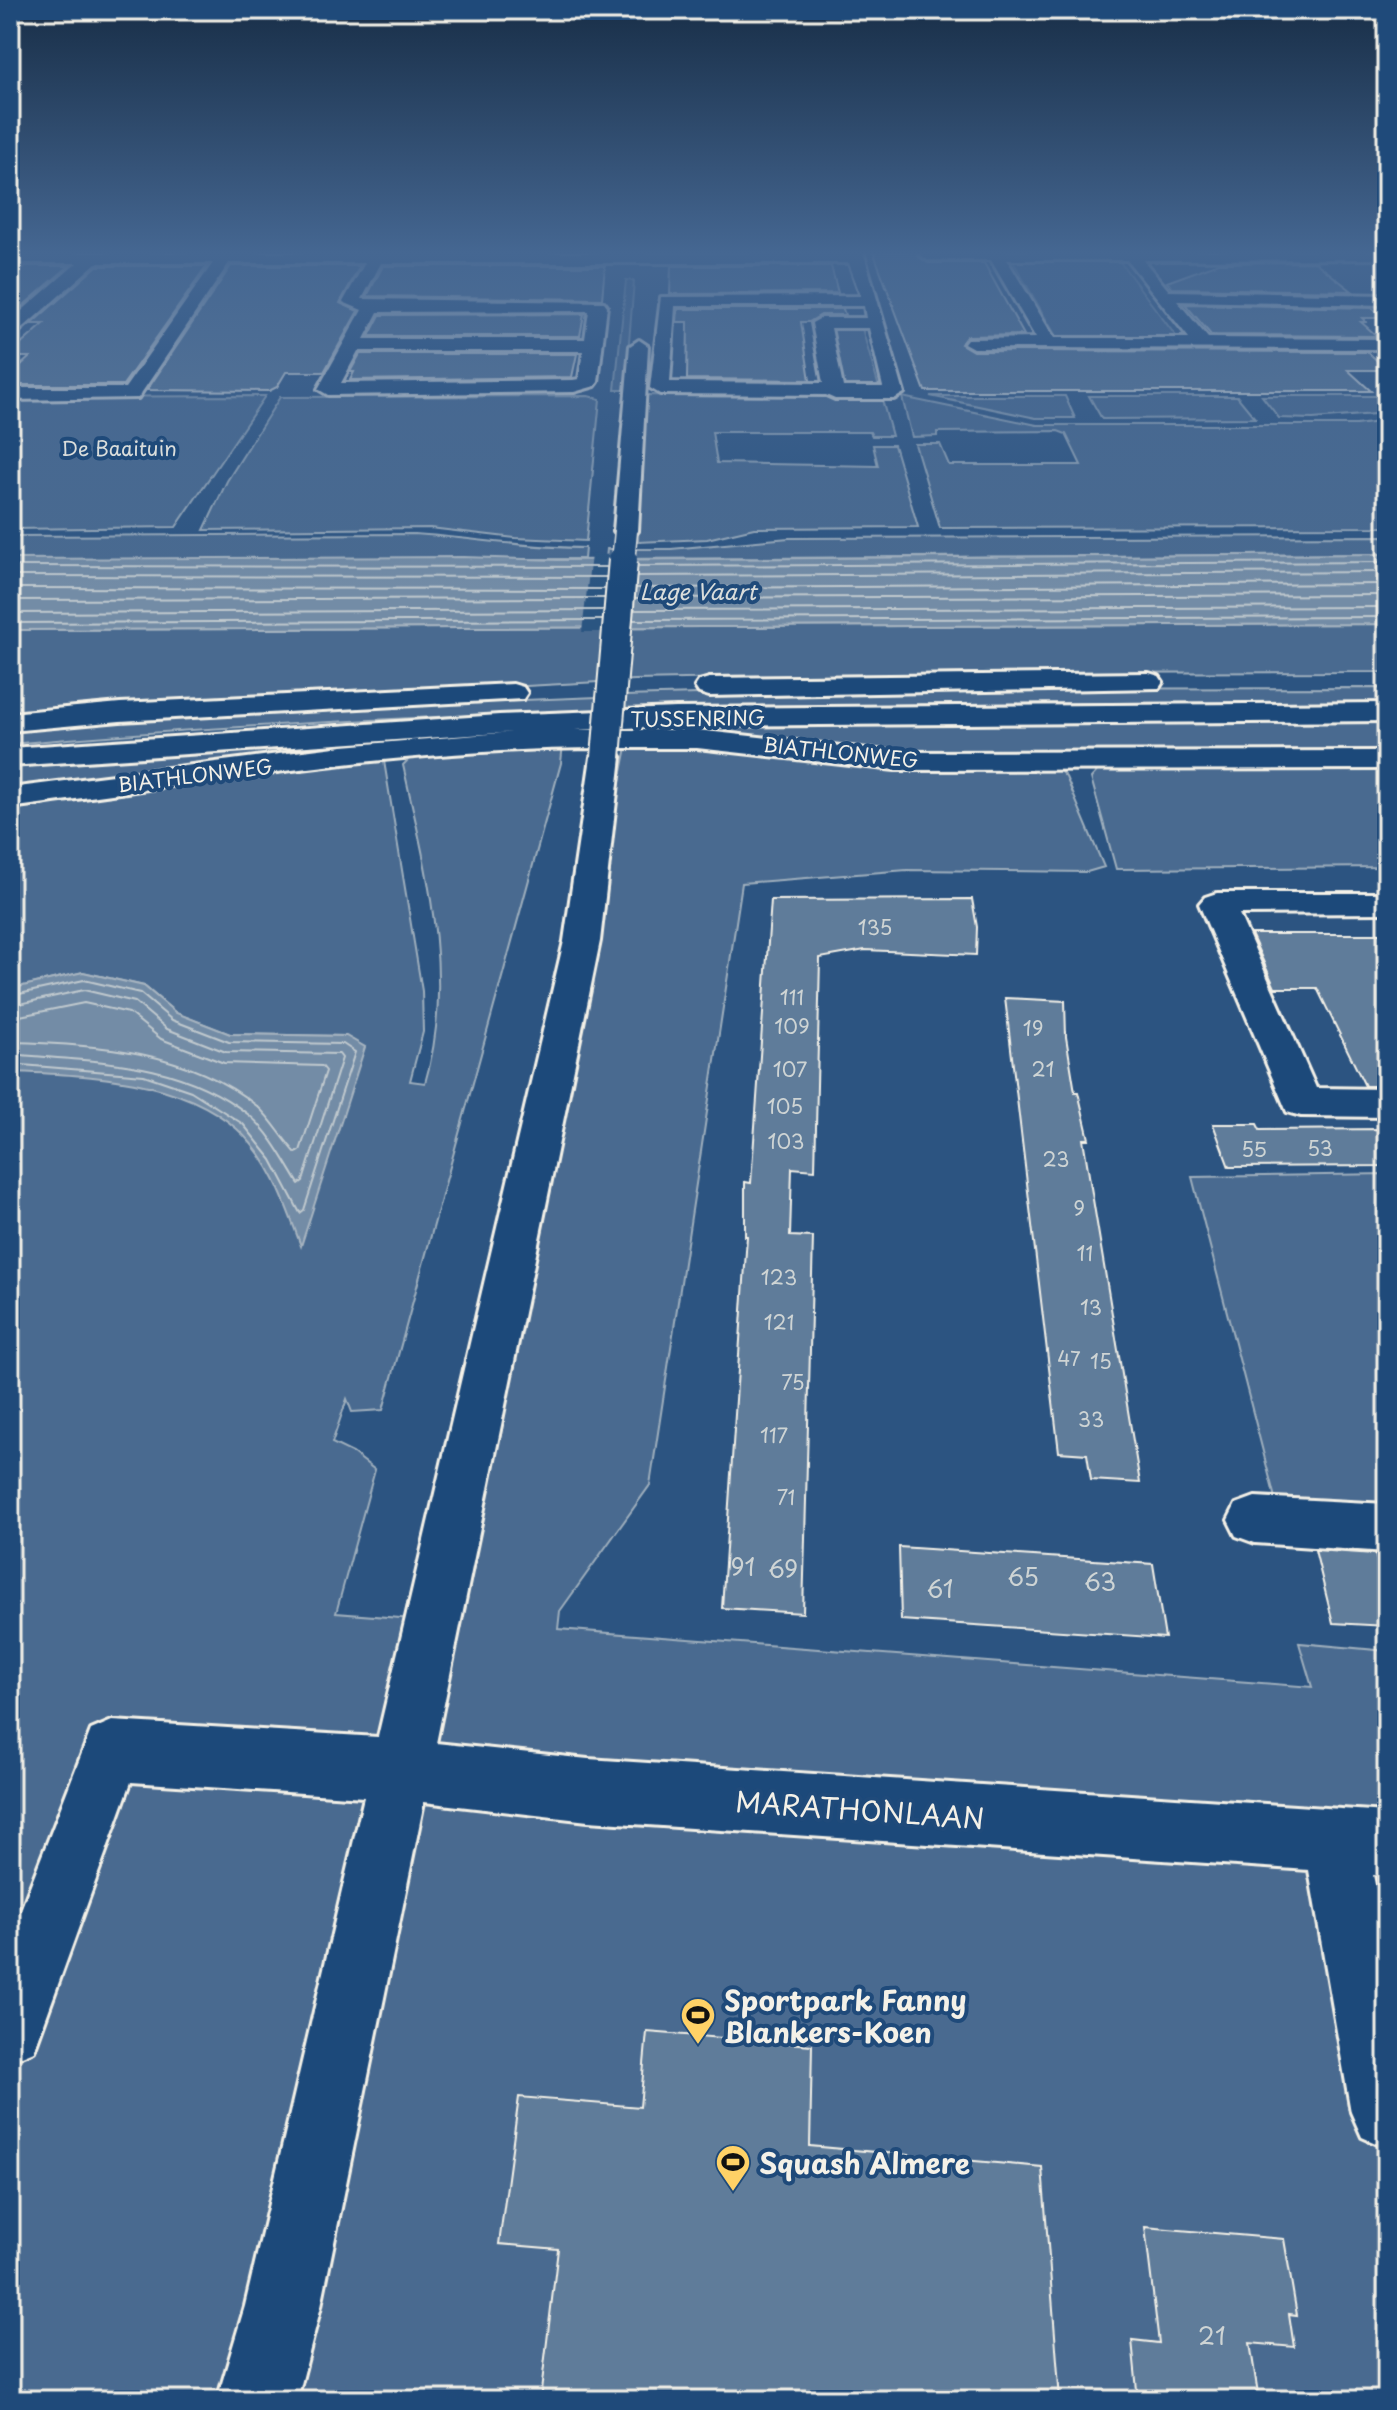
<svg xmlns="http://www.w3.org/2000/svg" width="1397" height="2410" viewBox="0 0 1397 2410" font-family="'Playpen Sans',sans-serif">
<style>
.green{fill:#496b90;stroke:#9eaebc;stroke-width:2}
.water{fill:#738ca6;stroke:#a7b4c0;stroke-width:2}
.pier{fill:#2c5481}
.lines{fill:none;stroke-linecap:round;stroke-linejoin:round}
.shore{stroke:#c0c9ce;stroke-width:2}
.building{fill:#5e7b9a;stroke:#f4f1e8;stroke-width:2}
.minor-casing{stroke:#f4f1e8;stroke-width:6}
.highway-casing{stroke:#f4f1e8;stroke-width:6}
.minor{fill:#1f4a7a;fill-rule:evenodd}
.highway{fill:#1f4a7a;fill-rule:evenodd}
.minor-bridge-far1-casing{stroke:#f4f1e8;stroke-width:25;stroke-linecap:butt}
.minor-bridge-casing{stroke:#f4f1e8;stroke-width:32;stroke-linecap:butt}
.minor-bridge-far1{stroke:#1f4a7a;stroke-width:22}
.minor-bridge{stroke:#1f4a7a;stroke-width:28}
.labels{text-anchor:middle;dominant-baseline:central;stroke-width:8;stroke-linejoin:round;paint-order:stroke}
.far-park-label{font-size:20px;fill:#dadddb;stroke:#1f4a7a}
.far-street-label{font-size:20px;fill:#f4f1e8;stroke:#1f4a7a}
.number-label{font-size:20px;fill:#ced4d4}
.far-water-label{font-size:22px;font-style:italic;fill:#dadddb;stroke:#1f4a7a}
.near-number-label{font-size:24px;fill:#ced4d4}
.near-street-label{font-size:28px;fill:#f4f1e8;stroke:#1f4a7a}
.near-poi-label{font-size:28px;font-weight:bold;fill:#f4f1e8;stroke:#1f4a7a;text-anchor:start}
</style>
<rect width="100%" height="100%" fill="#2c5481"/>
<filter id="ink" filterUnits="userSpaceOnUse"><feTurbulence type="fractalNoise" baseFrequency=".0125" numOctaves="2"/><feDisplacementMap in="SourceGraphic" scale="16" xChannelSelector="R" yChannelSelector="G"/><feConvolveMatrix kernelMatrix="1 2 1 2 8 2 1 2 1" color-interpolation-filters="sRGB"/></filter>
<g filter="url(#ink)">
<!-- green -->
<path class="green" d="M1011 258H1117L1178 339 1057 338Z
M626 280 634 281 625 390H615Z
M829 325H861L880 391H845Z
M642 395 881 396 892 436H872L870 432H712L717 463 878 466 873 445H894L918 527 754 528 707 539 638 542Z
M265 396 176 527 10 529V397Z
M588 396 600 399 586 541 515 538 430 528 204 530 227 481 280 397Z
M930 396H1065L1075 418H1036Z
M1089 396H1237L1255 418 1102 419Z
M1262 396H1387V413L1313 419 1279 418Z
M902 397 1037 425H1356L1387 421V527L940 528 915 444H940L949 465H1081L1066 434 1058 431 937 432V436L912 437Z
M415 534C472 538 527 548 585 548L584 559H10V536Z
M1387 536V554L606 559 607 549H671L789 538Z
M1387 624V672L985 673 635 680 10 715V630Z
M1387 688V702C928 703 468 704 10 744V727L349 707 623 696 887 689Z
M967 720H1387V755L1124 756 877 751 710 731 633 729Z
M404 742 10 792V765Z
M628 742 1060 771 1066 777 1104 867 1087 872 907 870 742 883 650 1485 560 1611 558 1629 1312 1687 1299 1643 1387 1651V2400H10V1044L346 1036 230 1034 176 1013 144 986 83 972 10 989V802L371 758 384 761 422 991 423 1032 410 1081 425 1083C456 979 426 868 403 765L413 755 563 743 561 763 383 1410 352 1412 347 1399 332 1443 353 1453 375 1470 336 1613 452 1622Z
M1387 767V867L1116 869 1091 778 1100 768Z
M1387 1174V1510L1276 1502 1192 1177Z"/>
<!-- water -->
<path class="water" d="M1387 554V624L10 630V559L463 557 557 560Z
M83 972 144 986 176 1013 230 1034 346 1036 365 1047 301 1246C286 1205 271 1159 237 1129 178 1077 85 1075 10 1072V989Z"/>
<!-- pier -->
<path class="pier" d="M635 554 630 632H582L591 555Z"/>
<g class="lines">
<!-- shore -->
<path class="shore" d="M10 566 606 567
M639 566 1387 562
M10 576 606 577
M638 576 1387 572
M10 588 604 589
M637 588 1387 584
M636 598 1387 595
M10 600 604 598
M635 610 1387 607
M10 613 603 610
M634 620 1387 617
M10 623 602 620
M10 996 84 980 140 993 172 1020 229 1042 343 1044 355 1052 304 1210 300 1213 272 1160 243 1124 191 1091 144 1075 10 1064
M10 1006 84 990 135 1002 167 1029 226 1052 339 1054 342 1058 303 1181 299 1184C285 1161 270 1132 249 1115 178 1059 95 1062 10 1054
M10 1018 84 1003 129 1013 161 1039 224 1063 322 1066 326 1071 300 1151 296 1153C282 1138 272 1119 257 1106 188 1050 95 1044 10 1042"/>
</g>
<!-- building -->
<path class="building" d="M873 251H918L917 256 928 263H984L1024 335 967 336 961 344 973 351 1368 352 1387 370H1348L1371 391H925Z
M1315 262 1352 291 1172 288 1167 282 1219 263Z
M26 266H69L10 317V279Z
M97 266H207L123 385H10V375L30 357H10V354L44 324H31Z
M231 266H360L340 303 358 311 324 372H286L277 387 269 391 147 390Z
M383 266H605L602 299 367 296Z
M671 266H831L838 293 670 294Z
M1185 304 1372 308 1386 318H1362L1366 322H1361L1377 336 1211 335Z
M678 309H843L845 315H821L809 322H801L810 380 687 379 688 322H677Z
M584 314 580 336H369L380 315Z
M360 354H577L572 377 350 380 354 372H350Z
M972 899 977 927 976 955 865 950 820 958 815 1170 792 1168 790 1236 813 1237 803 1613 722 1608 747 1236H745V1182L751 1183 771 900Z
M1251 934H1387V1086H1365L1317 988H1275Z
M1005 998 1065 1001 1066 1037 1075 1092H1078L1089 1139H1083L1140 1483 1091 1480 1087 1454 1059 1452Z
M1213 1124H1257L1260 1130 1387 1129V1166L1229 1167Z
M899 1547 1153 1564 1165 1638 901 1620Z
M1315 1550 1375 1554 1378 1563 1387 1564V1626L1333 1623Z
M647 2032 812 2045 810 2146 1042 2167 1060 2400H540L558 2249 499 2244 519 2097 640 2107Z
M1145 2227 1284 2239 1297 2315 1289 2314 1294 2347 1250 2343 1259 2400H1138L1132 2340 1159 2343Z"/>
<g class="lines">
<!-- minor casing -->
<g class="minor-casing">
<path id="minor" d="M373 251H389L387 253H847V251H863L904 393 894 399H835L826 395 660 394 650 388 661 297 861 296 849 263H381L362 299 604 302 607 306 598 382 595 386 574 392 328 395 318 389 362 310 343 302 365 263H229L138 398 10 400V388H125L213 263H96L16 334 10 335V321L77 263H10V253H371ZM675 306H864L866 318H821L812 323 823 383 670 382ZM589 311 585 339H364L378 312ZM831 328H869L883 387H843ZM358 351H583L579 379 573 380 341 383Z
M1387 251V259L1143 260 1169 291 1387 295V305L1177 301 1208 338 1387 339V349L973 348 964 343 967 339 1036 338 991 260H928L920 255 927 251ZM1007 260H1127L1189 338H1054Z
M639 340 648 346 638 531 634 536H618L614 531 630 346Z
M536 730H697L895 752 1387 751V769L895 770 697 748H607L617 751 621 757 600 941 436 1743 588 1759 1387 1812V1876L1373 1875 1387 1940V2148L1362 2137 1351 2112 1309 1870 588 1821 424 1802 321 2306 297 2400H217L245 2306 364 1797 131 1782 34 2051 10 2061V1938L91 1730 112 1721 378 1737 564 941 591 757 595 751 605 748C406 748 207 782 10 808V788L343 746Z
M1217 893H1387V913L1239 914 1316 1088 1387 1089V1117L1301 1116 1287 1112 1199 904 1205 897Z
M1255 1497 1387 1504V1552L1255 1543 1236 1536 1228 1520 1236 1504Z"/>
</g>
<!-- highway casing -->
<g class="highway-casing">
<path id="highway" d="M1149 673 1159 676 1163 682 1159 688 709 696 699 693 695 687 699 681 709 678Z
M513 684 523 687 527 693 523 699 120 721 10 731V713L120 703Z
M1387 703V721L676 726 499 733 10 766V748L499 715 676 708Z"/>
</g>
<!-- minor -->
<use href="#minor" class="minor"/>
<!-- highway -->
<use href="#highway" class="highway"/>
<!-- minor-bridge-far1 casing -->
<g class="minor-bridge-far1-casing">
<path id="minor-bridge-far1" d="M623 562 626 531"/>
</g>
<!-- minor-bridge casing -->
<g class="minor-bridge-casing">
<path id="minor-bridge" d="M606 757 623 560"/>
</g>
<!-- minor-bridge-far1 -->
<use href="#minor-bridge-far1" class="minor-bridge-far1"/>
<!-- minor-bridge -->
<use href="#minor-bridge" class="minor-bridge"/>
</g>
</g>
<!-- sky -->
<linearGradient id="sky" x2="0" y2="1"><stop stop-color="#182e47"/><stop offset="0.43" stop-color="#456792"/><stop offset="1" stop-color="#456792" stop-opacity="0"/></linearGradient>
<rect width="1397" height="588" fill="url(#sky)"/>
<!-- icons -->
<defs>
<g id="stadium-pin" transform="scale(1.8)"><path d="M0 17L-7.5 6A9.5 9.5 0 1 1 7.5 6Z" fill="#ffd166" stroke="#1f4a7a"/><path d="M0-5a6.5 5 0 1 0 0 10a6.5 5 0 1 0 0-10ZM-3.5-1.8h7v3.6h-7Z" fill="#111"/></g>
</defs>
<g fill-rule="evenodd">
<use href="#stadium-pin" x="698" y="2015"/>
<use href="#stadium-pin" x="733" y="2162"/>
</g>
<g class="labels">
<!-- far-park labels -->
<g class="far-park-label">
<text x="119" y="448">De Baaituin</text>
</g>
<!-- far-street labels -->
<g class="far-street-label">
<text transform="translate(698 718) rotate(-1)">TUSSENRING</text>
<text transform="translate(841 752) rotate(6)">BIATHLONWEG</text>
<text transform="translate(195 775) rotate(-7)">BIATHLONWEG</text>
</g>
<!-- number labels -->
<g class="number-label">
<text x="875" y="927">135</text>
<text x="792" y="997">111</text>
<text x="792" y="1026">109</text>
<text x="1033" y="1028">19</text>
<text x="790" y="1069">107</text>
<text x="1043" y="1069">21</text>
<text x="785" y="1106">105</text>
<text x="786" y="1141">103</text>
<text x="1320" y="1148">53</text>
<text x="1254" y="1149">55</text>
<text x="1056" y="1159">23</text>
<text x="1079" y="1208">9</text>
<text x="1085" y="1253">11</text>
<text x="779" y="1277">123</text>
<text x="1091" y="1307">13</text>
<text x="779" y="1322">121</text>
<text x="1069" y="1358">47</text>
<text x="1101" y="1361">15</text>
<text x="793" y="1382">75</text>
<text x="1091" y="1419">33</text>
<text x="774" y="1435">117</text>
<text x="786" y="1497">71</text>
</g>
<!-- far-water labels -->
<g class="far-water-label">
<text x="698" y="590">Lage Vaart</text>
</g>
<!-- near-number labels -->
<g class="near-number-label">
<text x="743" y="1566">91</text>
<text x="783" y="1568">69</text>
<text x="1023" y="1576">65</text>
<text x="1100" y="1581">63</text>
<text x="940" y="1588">61</text>
<text x="1212" y="2335">21</text>
</g>
<!-- near-street labels -->
<g class="near-street-label">
<text transform="translate(860 1809) rotate(4)">MARATHONLAAN</text>
</g>
<!-- near-poi labels -->
<g class="near-poi-label">
<text x="724" y="1999">Sportpark Fanny<tspan x="724" dy="32">Blankers-Koen</tspan></text>
<text x="759" y="2162">Squash Almere</text>
</g>
</g>
<!-- margin -->
<rect width="1397" height="2410" fill="none" stroke="#1f4a7a" stroke-width="40"/>
<rect x="20" y="20" width="1357" height="2370" fill="none" stroke="#f4f1e8" stroke-width="3" filter="url(#ink)"/>
</svg>
